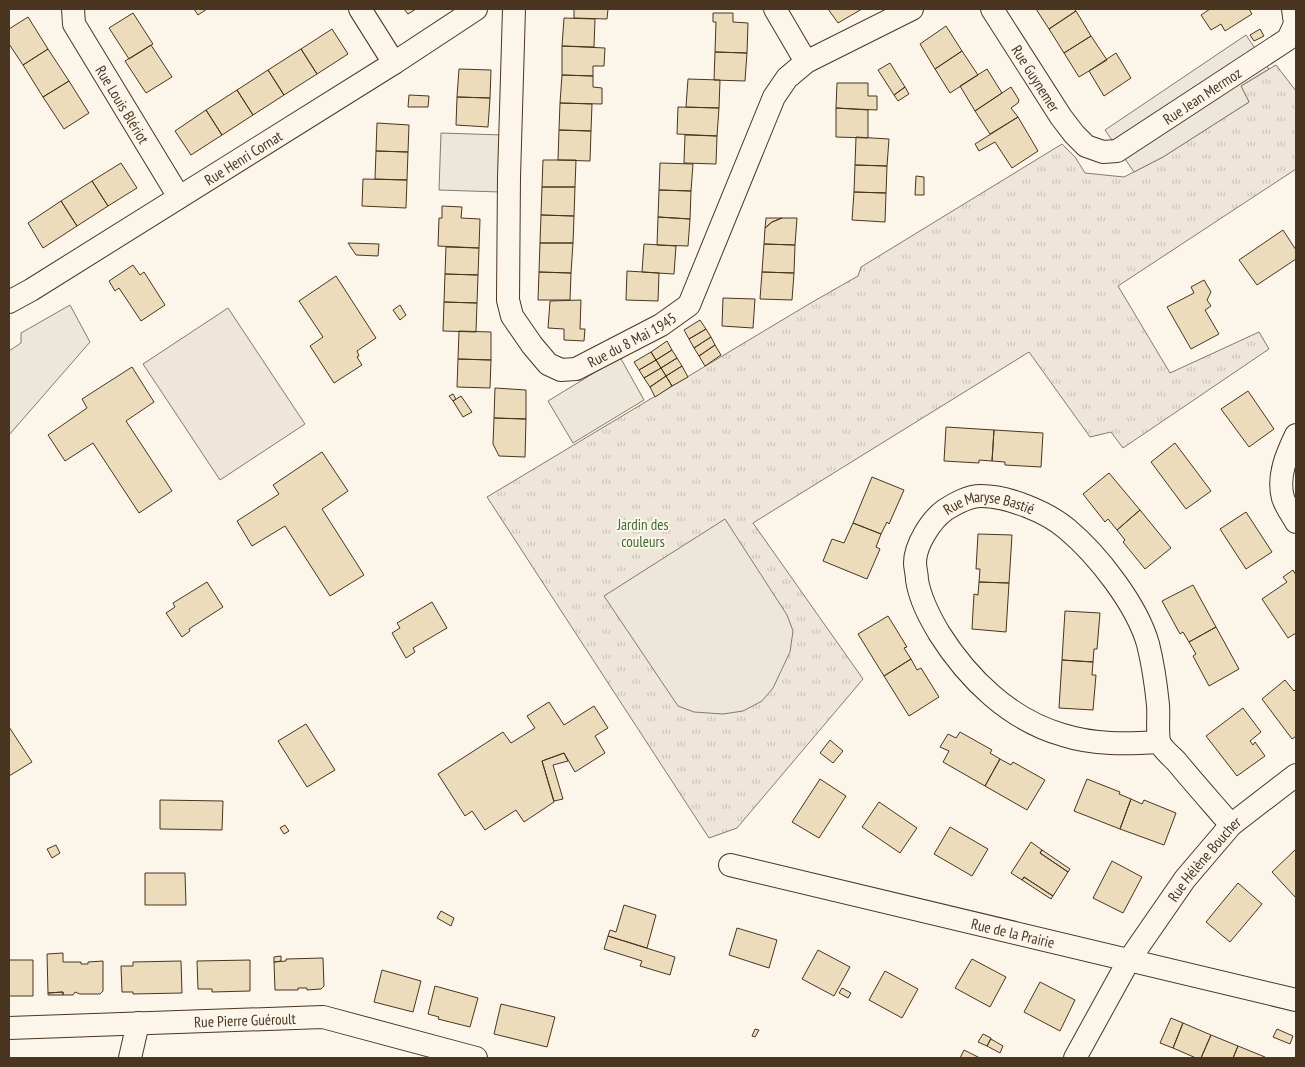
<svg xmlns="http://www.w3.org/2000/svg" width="1305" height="1067" viewBox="0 0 1305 1067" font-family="'PT Sans Narrow',sans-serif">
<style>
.grass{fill:url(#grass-tufts);stroke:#887966}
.pitch{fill:#ede6d9;stroke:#887966}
.parking{fill:#ede7d9;stroke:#887966}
.building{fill:#ecdcbc;stroke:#4a3520}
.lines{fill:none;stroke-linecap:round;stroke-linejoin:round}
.minor-casing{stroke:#4a3520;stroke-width:24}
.minor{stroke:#fbf6e9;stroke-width:22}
.labels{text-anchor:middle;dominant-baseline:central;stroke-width:4;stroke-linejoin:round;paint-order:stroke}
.street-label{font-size:15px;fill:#4a3520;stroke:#fbf6e9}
.park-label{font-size:15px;fill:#436837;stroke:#fbf6e9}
</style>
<defs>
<pattern id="grass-tufts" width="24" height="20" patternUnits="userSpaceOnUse" patternTransform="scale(1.25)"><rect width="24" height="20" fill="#ede6d9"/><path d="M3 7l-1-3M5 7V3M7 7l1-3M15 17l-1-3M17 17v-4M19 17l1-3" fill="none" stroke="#cdc6ba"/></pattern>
</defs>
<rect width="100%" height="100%" fill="#fbf6e9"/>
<!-- grass -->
<path class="grass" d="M1276 65 1296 91V169L1118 286 1170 373 1259 332 1269 349 1123 448 1111 432 1090 437 1029 352 753 523 863 679 737 828 709 838 487 497 809 304 858 276 861 267 1062 144 1075 157 1085 173 1124 177 1163 157 1249 102 1241 86Z"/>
<!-- pitch -->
<path class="pitch" d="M228 308 305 424 220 480 143 364Z"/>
<!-- parking -->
<path class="parking" d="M1246 35 1269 69 1241 86 1249 102 1163 157 1134 172 1105 130Z
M441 133 502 135 500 192 439 190Z
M70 305 90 342 9 435V351L21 343V333Z
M620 357 644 400 573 443 548 401Z
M725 519 787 615 793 631 790 652 773 688 762 701 743 711 723 714 694 712 678 706 604 596Z"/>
<!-- building -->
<path class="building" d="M194 9H207L198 15Z
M404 9H416L408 14Z
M574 9H608L607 19 574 18Z
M828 9H862L838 23Z
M1036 9H1074L1076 11 1049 29Z
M1210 9H1249L1252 14 1225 31 1221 24 1211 30 1201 15Z
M1076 11 1091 36 1064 53 1049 29Z
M133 13 153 44 129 59 109 28Z
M713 13H733V22L748 23 747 53 715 52 716 22H713Z
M28 17 48 49 23 65 9 44V29Z
M564 18 595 19 594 47 562 46Z
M946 26 962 51 935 69 920 44Z
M332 29 348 54 317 74 301 49Z
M1260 29 1264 36 1254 41 1250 35Z
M1091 36 1107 60 1079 77 1064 53Z
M151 45 172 77 146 93 125 61Z
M562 46 605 48 604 66H593V76L562 75Z
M48 49 69 81 43 97 23 65Z
M301 49 317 74 284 95 268 70Z
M962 51 978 75 950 93 935 69Z
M715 52 747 53 745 81 714 80Z
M1116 53 1131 78 1104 96 1089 71Z
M890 63 905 87 894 95 878 70Z
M459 69 491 70 490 98 457 97Z
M987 69 1002 93 975 111 960 86Z
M268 70 284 95 253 115 237 90Z
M562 75 593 76V87L602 88V104L560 103Z
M688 79 720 80 719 108 686 107Z
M69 81 89 113 64 129 43 97Z
M837 83H868V96H877V110L836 108Z
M905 87 909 94 898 101 894 95Z
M1011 87 1019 100 1018 103 1011 108 1018 117 990 134 975 111Z
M237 90 253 115 222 135 206 110Z
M409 95 429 96 428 107H408Z
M457 97 490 98 488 127 456 125Z
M560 103 592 104 591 131 559 130Z
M678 107 719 108 717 136 677 134Z
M836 108 868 110V138L836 137Z
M206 110 222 135 191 155 175 131Z
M1018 117 1038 151 1012 168 995 142 979 151 975 144Z
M377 123 409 125 408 152 376 151Z
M559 130 591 131 590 161 558 160Z
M685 135 717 136 716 164 684 163Z
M856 137 889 139 887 166 855 165Z
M376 151 408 152 407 180 375 179Z
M543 160H576L575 187H542Z
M121 163 137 188 108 206 92 181Z
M660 163 693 164 691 191 659 190Z
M855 165 887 166 886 193 854 192Z
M916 176 924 177V195H915Z
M363 179 407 180 406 208 362 206Z
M92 181 108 206 77 226 61 201Z
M542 187H575L574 216 541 215Z
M659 190 691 191 690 219 658 217Z
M854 192 886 193 885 222 852 220Z
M61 201 77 226 43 248 28 223Z
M442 206 462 207 461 218 480 219 479 248 438 246 439 218H442Z
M541 215 574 216 573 243H540Z
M658 217 690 219 688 246 657 245Z
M766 218H782L772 222 765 228Z
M782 218H797L795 245 764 244 765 228 772 222Z
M1283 230 1296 250V259L1257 285 1239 260Z
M348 243 379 244 378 256 356 255Z
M540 243H573L571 273 539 272Z
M644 244 676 246 674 274 642 272Z
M764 244 795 245 794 273 762 272Z
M446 247 479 248 478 275 445 274Z
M133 265 140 275 144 272 165 305 141 321 119 288 115 291 109 281Z
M627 271 659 273 658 301 626 300Z
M539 272 571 273 570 300H538Z
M762 272 794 273 792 300 760 299Z
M445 274 478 275 477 303 444 302Z
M336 276 376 338 357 351 359 356 357 357 362 365 334 383 310 346 323 337 299 301Z
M1204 280 1211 292 1207 300 1211 306 1205 310 1219 334 1191 349 1167 307 1194 293 1191 287Z
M723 298 755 299 753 328 722 326Z
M581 300 580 329H585L584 341 564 340V329L548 328 550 301Z
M444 302 477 303 476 332 443 331Z
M400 305 406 315 400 320 393 310Z
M700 320 706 329 689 339 684 330Z
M706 329 711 337 694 348 689 339Z
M459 331 491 332V360L458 359Z
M711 337 715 345 699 356 694 348Z
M667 341 672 350 656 360 651 352Z
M715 345 721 355 705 366 699 356Z
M672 350 677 358 661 368 656 360Z
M651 352 656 360 639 370 634 362Z
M677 358 682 366 666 376 661 368Z
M458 359 491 360 490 388 457 387Z
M656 360 661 368 644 378 639 370Z
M682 366 688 377 672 386 666 376Z
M132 367 154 402 126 421 172 491 139 513 93 443 65 461 48 435 87 408 82 399Z
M661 368 666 376 650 387 644 378Z
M666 376 672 386 655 397 650 387Z
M495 388 526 390V419L494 418Z
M1248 391 1274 429 1249 447 1221 409Z
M453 394 456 399 453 401 449 396Z
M461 396 472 412 463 417 453 401Z
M494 418 526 419 525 457 499 456 493 444Z
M946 427 994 430 992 461 979 460V463L944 461Z
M994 430 1043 433 1041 467 1005 465V462L992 461Z
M1175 443 1211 491 1186 509 1151 462Z
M322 452 348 491 322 509 364 575 330 596 285 526 252 546 237 521 279 494 273 485Z
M1109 473 1140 510 1117 530 1108 519 1105 522 1083 494Z
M872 477 904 490 889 524 887 522 881 534 853 523Z
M1140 510 1171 548 1145 569 1123 542 1125 540 1117 530Z
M1246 512 1272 552 1246 569 1220 529Z
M853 523 881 534 876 547 880 549 867 579 823 561 832 539 844 543Z
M978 534 1012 535 1009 583 979 582 980 569H976Z
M1293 570 1296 575V633L1288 638 1262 599 1287 582 1283 577Z
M207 582 223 607 189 629 190 631 182 637 166 613 175 607 173 603Z
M979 582 1009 583 1006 632 972 629 974 594 978 595Z
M1193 585 1216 627 1189 642 1183 632 1180 634 1162 601Z
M432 602 447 628 413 648 415 652 406 658 392 633 400 628 397 623Z
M1065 611 1100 613 1097 649H1094L1093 662 1062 660Z
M888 616 907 647 904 648 911 659 884 676 858 634Z
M1216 627 1239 669 1209 686 1193 656 1196 654 1189 642Z
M911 659 917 670 921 668 939 697 909 716 884 676Z
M1062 660 1093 662 1092 675H1096L1093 710 1059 708Z
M1285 680 1294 691 1296 689V736L1292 739 1262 699Z
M549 702 564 725 594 706 608 728 595 736 605 753 575 772 564 753 542 761 554 802 524 822 516 810 485 830 472 811 465 816 438 774 503 732 511 743 535 728 527 716Z
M1243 708 1261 732 1250 741 1253 745 1255 742 1265 756 1237 776 1206 736Z
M306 724 335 770 307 787 278 741Z
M9 727 32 762 9 776Z
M960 732 992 750 990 753 1000 759 985 786 943 762 949 751 940 747 948 734 956 738Z
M830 740 843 751 833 763 820 753Z
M564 753 568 761 553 765 563 799 554 801 542 761Z
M1000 759 1011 765 1013 762 1045 780 1027 810 985 786Z
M820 779 846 796 819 838 792 822Z
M1087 779 1120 792 1119 794 1131 799 1120 829 1074 811Z
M1131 799 1142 804 1144 800 1176 813 1164 845 1120 829Z
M160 800 223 801 222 830 160 829Z
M879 802 917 828 900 853 862 827Z
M285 825 289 831 284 834 280 828Z
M950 827 988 849 972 876 934 854Z
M1031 842 1042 850 1040 853 1068 872 1053 896 1024 877 1022 880 1011 873Z
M56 845 60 853 52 858 47 849Z
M1296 849V898L1272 872Z
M1042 850 1070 869 1068 872 1040 853Z
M1112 861 1142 877 1123 913 1093 898Z
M145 873H185L186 905H145Z
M1024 877 1053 896 1051 899 1022 880Z
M1238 883 1262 904 1230 942 1206 922Z
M624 905 656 915 647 948 608 936 610 930 616 932Z
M441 911 454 918 451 926 437 918Z
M737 928 777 940 769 968 729 955Z
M608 936 675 957 670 975 640 966 642 961 604 949Z
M818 950 850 967 834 996 802 979Z
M63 953V962H81V964H88V962L103 961V991L100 994H80L75 992 73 995H63V992L48 993 47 954Z
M281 956V961L274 962V957Z
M323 958 324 986 321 989 307 990V988H298V990H275L274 962 286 961V959Z
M972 959 1006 977 990 1007 955 988Z
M9 960H33V996H9Z
M250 960V991L212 992V989H198L197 961Z
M181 961 182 993 133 994V992H122L121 966H133V962Z
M382 970 421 981 413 1012 374 1002Z
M885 971 918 989 902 1018 869 1000Z
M1040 982 1075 1000 1060 1031 1024 1012Z
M435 986 478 998 470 1027 438 1019 439 1017 428 1014Z
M842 988 851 993 848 998 839 993Z
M63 992V995H48V993Z
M501 1004 555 1017 547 1047 494 1034Z
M1171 1018 1183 1023 1173 1048 1160 1043Z
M1183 1023 1211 1035 1201 1058H1196L1173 1048Z
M755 1029 759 1030 755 1037 752 1036Z
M1277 1029 1293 1036 1290 1044 1273 1037Z
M983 1034 991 1038 987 1046 978 1042Z
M1211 1035 1238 1046 1233 1058H1201Z
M991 1039 1003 1046 1000 1053 987 1046Z
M1238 1046 1265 1057V1058H1233Z
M964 1050 980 1058H960Z"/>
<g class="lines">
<!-- minor casing -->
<g class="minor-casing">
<g id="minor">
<path id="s1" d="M73 9 74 24 179 197"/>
<path d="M360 9 394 63"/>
<path id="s2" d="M514 9 509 177 508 300 512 316 532 345 548 364 561 370 576 369 661 325 689 305 774 97 787 78 806 62 912 9"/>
<path d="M775 9 806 62"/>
<path id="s3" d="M992 9 1061 117 1074 134 1086 146 1103 152 1117 151 1288 39 1295 24 1293 9"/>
<path id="s4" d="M9 302 31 290 394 63 476 9"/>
<path d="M1296 435C1287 454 1277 476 1283 498 1286 507 1292 515 1296 522"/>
<path id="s5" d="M1159 742C1127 744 1094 745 1063 735 1010 720 968 679 939 633 929 616 920 599 917 580 917 574 915 568 915 563 915 545 931 520 945 510 956 503 968 496 981 496 1008 496 1047 512 1067 529 1098 555 1137 605 1148 644 1153 664 1156 685 1158 705 1159 716 1157 730 1159 741 1161 748 1171 756 1176 761 1194 783 1213 804 1231 825"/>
<path id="s6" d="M730 865 1296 1000"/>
<path id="s7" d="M9 1028 323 1017 476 1058"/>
<path d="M130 1058 138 1023"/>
<path id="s8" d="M1075 1058 1129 960 1185 879 1231 825 1296 775"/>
</g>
</g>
<!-- minor -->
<use href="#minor" class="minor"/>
</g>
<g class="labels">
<!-- street labels -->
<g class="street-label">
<text stroke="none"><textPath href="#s3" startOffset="82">Rue Guynemer</textPath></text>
<text stroke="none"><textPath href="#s3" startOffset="300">Rue Jean Mermoz</textPath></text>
<text stroke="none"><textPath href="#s1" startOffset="109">Rue Louis Blériot</textPath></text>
<text stroke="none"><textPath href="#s4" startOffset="275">Rue Henri Cornat</textPath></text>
<text stroke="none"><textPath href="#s2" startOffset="460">Rue du 8 Mai 1945</textPath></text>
<text stroke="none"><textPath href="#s5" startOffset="445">Rue Maryse Bastié</textPath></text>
<text stroke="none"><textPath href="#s8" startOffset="238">Rue Hélène Boucher</textPath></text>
<text stroke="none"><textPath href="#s6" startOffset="291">Rue de la Prairie</textPath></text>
<text stroke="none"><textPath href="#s7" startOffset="236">Rue Pierre Guéroult</textPath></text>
</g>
<!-- park labels -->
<g class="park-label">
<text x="643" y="524">Jardin des<tspan x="643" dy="17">couleurs</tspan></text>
</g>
</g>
<!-- border -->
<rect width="1305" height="1067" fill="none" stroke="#4a3520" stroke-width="20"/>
</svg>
